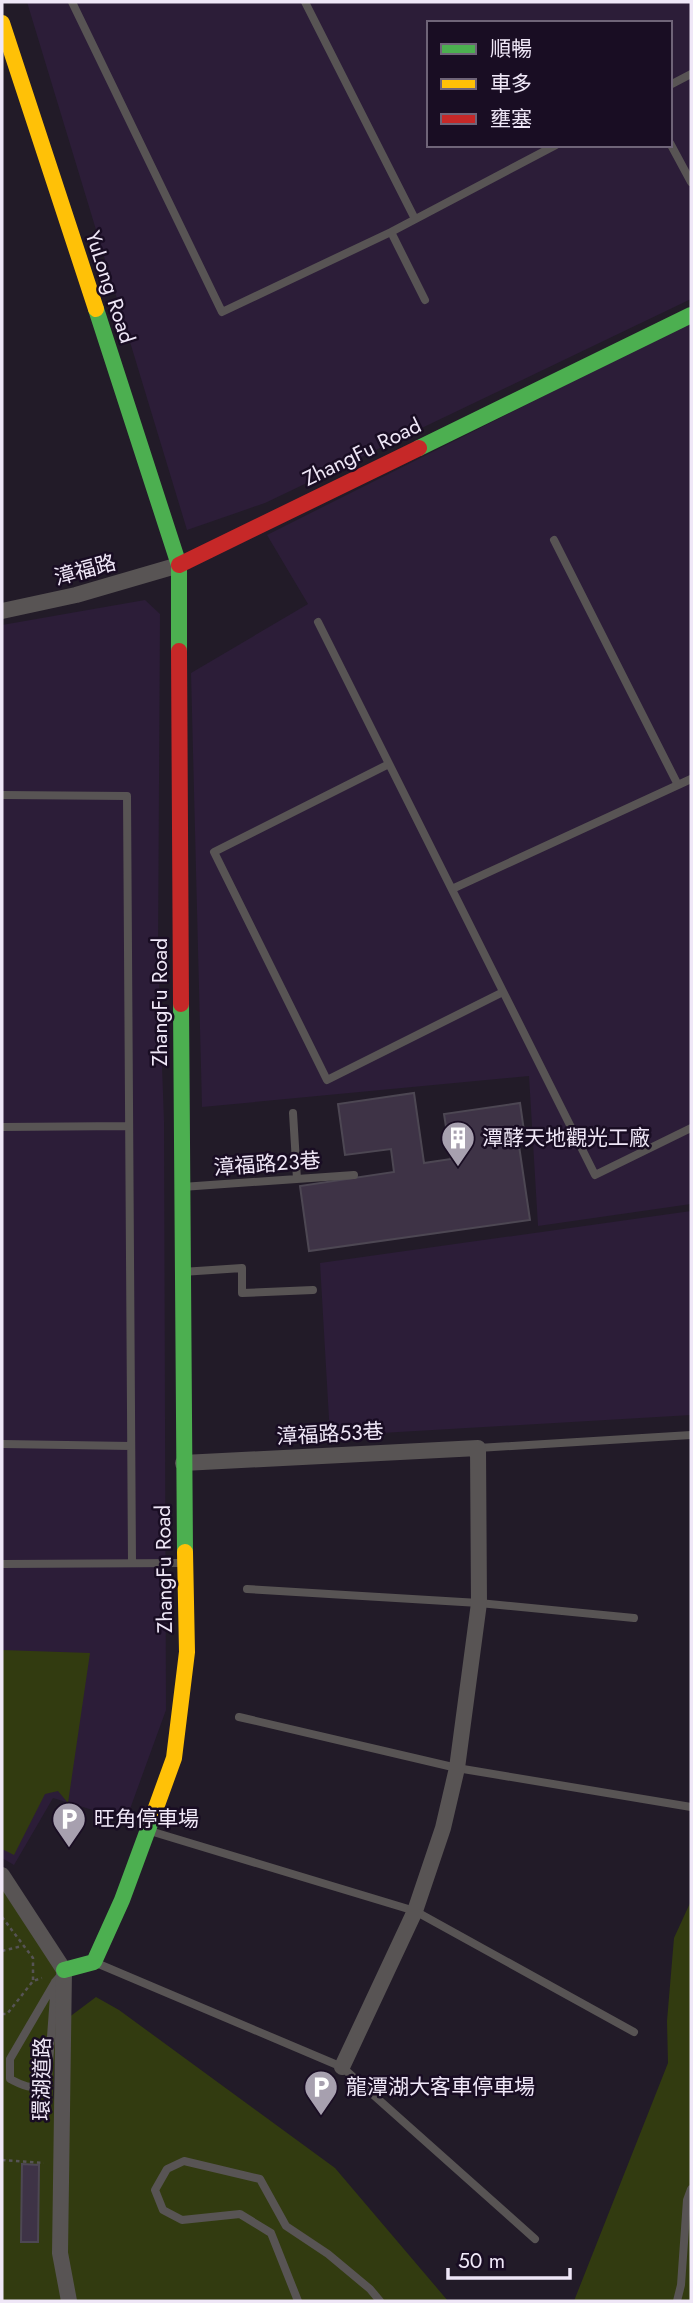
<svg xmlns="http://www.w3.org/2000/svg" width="693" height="2303" viewBox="0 0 693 2303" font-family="Jost,'Noto Sans TC',sans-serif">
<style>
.built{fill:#2c1d38;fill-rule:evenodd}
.green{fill:#323b10}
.building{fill:#3e3346;stroke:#4d4753;stroke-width:2}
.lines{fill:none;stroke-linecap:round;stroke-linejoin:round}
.path{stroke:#565355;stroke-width:2.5;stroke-dasharray:3.5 3.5;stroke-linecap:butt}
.lane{stroke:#585454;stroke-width:8}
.street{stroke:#585454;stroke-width:16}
.fast{stroke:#4caf50;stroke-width:16}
.slow{stroke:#ffc107;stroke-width:16}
.jam{stroke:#c62828;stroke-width:16}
.labels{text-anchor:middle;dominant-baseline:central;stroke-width:5;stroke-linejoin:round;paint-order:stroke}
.street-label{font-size:21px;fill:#efe7f7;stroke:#190d23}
.poi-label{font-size:21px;fill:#efe7f7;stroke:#190d23;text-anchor:start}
</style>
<rect width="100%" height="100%" fill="#221b28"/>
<!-- built -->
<path class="built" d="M27 2H691V299L265 503 187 530ZM429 23H670V145H429Z
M691 322V1204L538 1226 529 1076 202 1107 191 673 308 604 267 535Z
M145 600 160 614 158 955 164 1121 166 1710 126 1820 53 1798 14 1865 2 1858V625Z
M691 1211V1415L330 1436 320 1263Z"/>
<!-- green -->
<path class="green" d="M2 1650 90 1653 68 1803 58 1791 45 1794 14 1855 2 1849Z
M2 1885 60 1974 52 2109 64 2021 96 1997 119 2010 335 2168 448 2301H2Z
M691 1901V2301H574L668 2063 667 2021 674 1938Z"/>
<!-- building -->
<path class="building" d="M414 1093 424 1163 451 1159 444 1114 520 1103 525 1138 518 1139 530 1220 309 1251 300 1186 394 1172 391 1149 345 1155 338 1104Z
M22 2164 39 2165 38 2242H21Z"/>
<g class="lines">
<!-- path -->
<path class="path" d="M2 1917 33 1958V1980
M2 1951 22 1946
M2 2014H7L33 1981 42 1978
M2 2160 44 2163"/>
<!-- lane -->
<path class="lane" d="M72 2 222 312 391 232 556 145
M305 2 415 219
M670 85 691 74
M670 143 691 182
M391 232 425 300
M554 540 678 785
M318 622 595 1175 691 1128
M389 764 214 852 327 1080 503 992
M2 795 127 796 132 1563
M452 889 691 779
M293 1113 297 1179
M2 1127 129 1126
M182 1187 354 1175
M182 1272 242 1268V1293L313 1290
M2 1444 131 1446
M478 1448 691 1435
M2 1564 182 1563
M247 1589 479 1603 634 1618
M239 1717 457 1768 691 1807
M150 1831 415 1911 634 2032
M94 1962 342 2067 535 2239
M55 1982 48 2078C33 2092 26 2087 10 2079V2059L55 1982 62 1974
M298 2301 271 2233 240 2214 182 2220 163 2210 155 2190 167 2169 184 2161 260 2179 286 2226 328 2254 370 2289 380 2301
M677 2301 681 2285 687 2200 691 2189"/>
<!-- street -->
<path class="street" d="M2 611 76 595 179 565
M183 1463 478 1448 479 1603 457 1768 443 1828 415 1911 342 2067
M2 1875 64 1970 60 2253 69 2301"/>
<!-- fast -->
<path class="fast" d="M96 309 179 565V651
M419 448 691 315
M181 1004 185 1552
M64 1970 94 1962 122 1900 153 1816"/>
<!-- slow -->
<path class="slow" d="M2 23 96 309
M153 1816 174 1758 187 1652 185 1552"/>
<!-- jam -->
<path class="jam" d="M179 565 419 448
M179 651 181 1004"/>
</g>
<!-- icons -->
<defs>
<g id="building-pin" transform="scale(1.75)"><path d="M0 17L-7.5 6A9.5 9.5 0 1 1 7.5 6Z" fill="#a7a0af" stroke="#190d23"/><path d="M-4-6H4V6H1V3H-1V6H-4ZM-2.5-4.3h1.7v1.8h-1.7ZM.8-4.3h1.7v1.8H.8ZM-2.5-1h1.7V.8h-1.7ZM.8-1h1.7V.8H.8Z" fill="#fff"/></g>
<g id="parking-pin" transform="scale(1.75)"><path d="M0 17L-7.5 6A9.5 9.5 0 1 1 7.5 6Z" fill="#a7a0af" stroke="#190d23"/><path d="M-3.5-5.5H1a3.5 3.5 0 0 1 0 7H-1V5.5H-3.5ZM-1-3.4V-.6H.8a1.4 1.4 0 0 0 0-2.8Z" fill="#fff"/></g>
</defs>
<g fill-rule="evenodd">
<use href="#building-pin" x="458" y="1138"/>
<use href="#parking-pin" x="69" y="1819"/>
<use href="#parking-pin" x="321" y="2087"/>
</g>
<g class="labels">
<!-- street labels -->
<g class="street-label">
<text transform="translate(110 287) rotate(72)">YuLong Road</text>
<text transform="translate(362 452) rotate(-26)">ZhangFu Road</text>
<text transform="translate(85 570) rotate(-15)">漳福路</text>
<text transform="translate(160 1002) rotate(-90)">ZhangFu Road</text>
<text transform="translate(267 1164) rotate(-4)">漳福路23巷</text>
<text transform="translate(330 1434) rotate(-3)">漳福路53巷</text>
<text transform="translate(164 1569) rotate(-91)">ZhangFu Road</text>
<text transform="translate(42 2079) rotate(-89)">環湖道路</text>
</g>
<!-- poi labels -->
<g class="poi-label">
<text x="482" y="1138">潭酵天地觀光工廠</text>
<text x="94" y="1819">旺角停車場</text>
<text x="346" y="2087">龍潭湖大客車停車場</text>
</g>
</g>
<!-- border -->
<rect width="693" height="2303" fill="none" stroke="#efe7f7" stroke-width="7"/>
<!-- legend -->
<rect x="427" y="21" width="245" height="126" fill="#190d23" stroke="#6f6478" stroke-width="2"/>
<rect x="441" y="44" width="35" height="10" fill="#4caf50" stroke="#6f6478" stroke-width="2"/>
<text x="490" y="56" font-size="21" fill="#efe7f7">順暢</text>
<rect x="441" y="79" width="35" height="10" fill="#ffc107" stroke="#6f6478" stroke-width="2"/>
<text x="490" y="91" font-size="21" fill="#efe7f7">車多</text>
<rect x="441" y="114" width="35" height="10" fill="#c62828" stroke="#6f6478" stroke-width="2"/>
<text x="490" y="126" font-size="21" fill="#efe7f7">壅塞</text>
<!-- scale -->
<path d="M448 2268v10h122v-10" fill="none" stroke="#efe7f7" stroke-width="3.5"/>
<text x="458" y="2268" font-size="21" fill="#efe7f7" stroke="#190d23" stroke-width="5" paint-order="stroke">50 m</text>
</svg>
